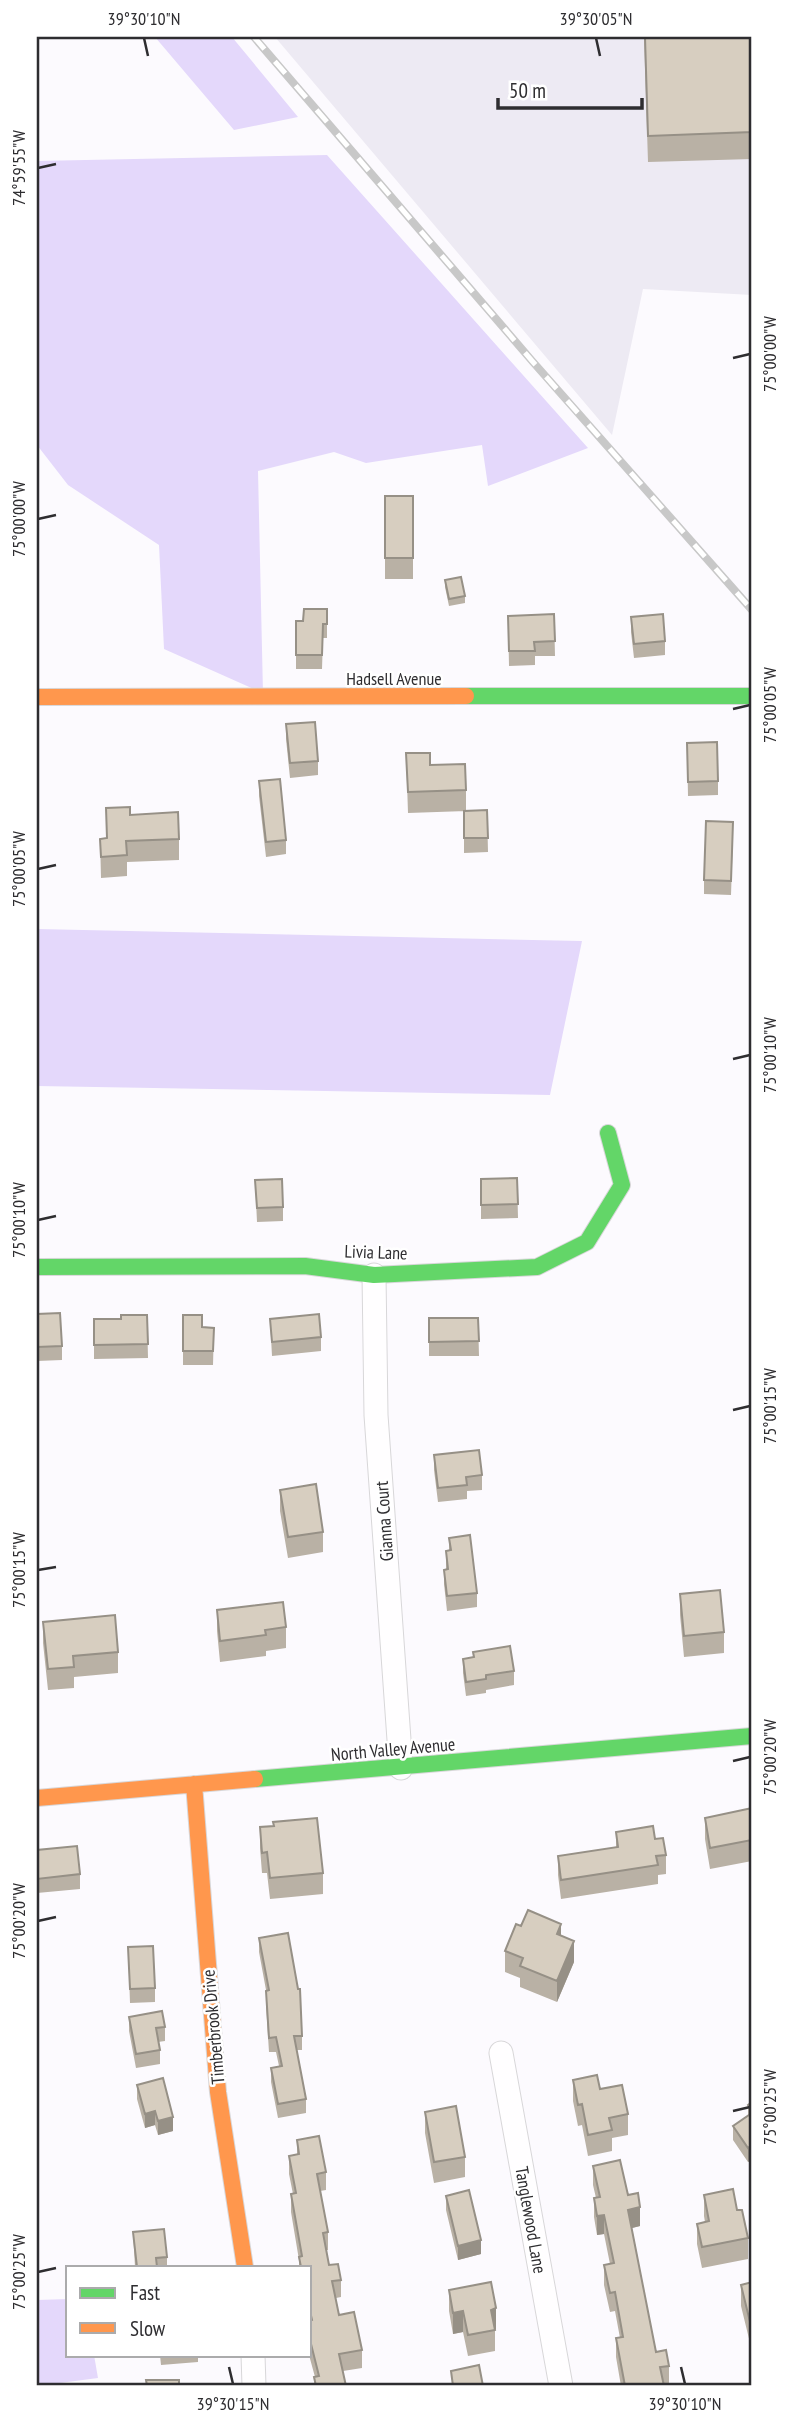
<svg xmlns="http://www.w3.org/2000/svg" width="789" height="2423" viewBox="0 0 789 2423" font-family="'PT Sans Narrow',sans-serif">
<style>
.built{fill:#edeaf3}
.forest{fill:#e4d8fb}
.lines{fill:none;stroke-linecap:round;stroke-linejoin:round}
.street-casing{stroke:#d8d7d9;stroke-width:25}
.fast-casing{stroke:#d8d7d9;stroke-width:18}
.slow-casing{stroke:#d8d7d9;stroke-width:18}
.street{stroke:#fffeff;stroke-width:23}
.fast{stroke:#63d668;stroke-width:16}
.slow{stroke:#ff974d;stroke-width:16}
.rail-casing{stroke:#c8c8c8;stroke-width:8}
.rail{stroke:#fff;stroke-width:5;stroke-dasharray:16;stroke-linecap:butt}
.wall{fill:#b9b1a5}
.shaded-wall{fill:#969086}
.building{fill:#d7cec0;stroke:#969086;stroke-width:2}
.ticks{fill:none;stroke:#2e2d30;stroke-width:2.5}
.labels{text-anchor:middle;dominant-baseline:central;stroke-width:5;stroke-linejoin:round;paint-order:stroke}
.street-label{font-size:18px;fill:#2e2d30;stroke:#fff}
.neatline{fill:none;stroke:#2e2d30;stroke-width:2.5}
.ticks-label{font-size:18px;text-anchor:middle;fill:#2e2d30}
</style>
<rect width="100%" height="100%" fill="#fcfafe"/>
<!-- built -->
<path class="built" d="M275 37H752V295L643 289 612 435Z"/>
<!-- forest -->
<path class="forest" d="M155 37H232L298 117 234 130Z
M327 155 588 448 488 486 482 445 366 463 334 452 258 471 263 693 164 649 159 545 68 485 37 445V161Z
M37 929 581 941H582L550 1095 37 1086Z
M68 2299V2355H94L98 2378 37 2386V2300Z"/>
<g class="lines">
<!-- street casing -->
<g class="street-casing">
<path id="street" d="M374 1275 376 1415 401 1768
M501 2053 561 2386
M253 2355 254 2386"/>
</g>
<!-- fast casing -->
<g class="fast-casing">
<path id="fast" d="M466 696H752
M37 1267 305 1266 374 1275 537 1267 587 1242 622 1185 608 1133
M255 1779 752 1736"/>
</g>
<!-- slow casing -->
<g class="slow-casing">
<path id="slow" d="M37 697 466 696
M194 1784 218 2092 245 2267
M37 1798 255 1779"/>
</g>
<!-- street -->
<use href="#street" class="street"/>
<!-- fast -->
<use href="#fast" class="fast"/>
<!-- slow -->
<use href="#slow" class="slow"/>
<!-- rail casing -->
<g class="rail-casing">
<path id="rail" d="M254 37 533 362 752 610"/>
</g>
<!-- rail -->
<use href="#rail" class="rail"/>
</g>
<!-- wall -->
<path class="wall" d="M644 37H752V159L648 162Z
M385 496H413V579H385Z
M445 580 465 596V603L449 606 445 587Z
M327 609V638H323L322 669H296V621H303Z
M554 614 555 656H535V665L509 666 508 616Z
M631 617 665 641V655L634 658 631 632Z
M286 724 318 761V775L290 778 286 739Z
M687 743 718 781V795L688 796Z
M406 753 430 765 466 790V811L408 813Z
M259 781 286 840V854L266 857 259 796Z
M106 808 130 815 179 839V860L127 862V876L101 878 100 839 106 838Z
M487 810 488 852 464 853V811Z
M733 836 731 895 704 894V880Z
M517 1178 518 1218 481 1219V1179Z
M255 1180 283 1207V1221L257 1222Z
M37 1314 62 1346V1360L37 1361Z
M147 1315 148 1358 94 1359V1319H121Z
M183 1315 202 1327 214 1328 213 1365H183Z
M429 1318H478L479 1356H429Z
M270 1319 321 1337V1351L272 1356Z
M434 1455 482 1475V1490L467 1491V1499L438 1502 434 1470Z
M280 1490 323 1532V1552L288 1558 280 1511Z
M449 1538 477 1593V1607L447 1611 444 1584V1570L446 1569V1551L449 1550Z
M680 1594 724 1632V1653L684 1657 680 1615Z
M217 1610 286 1627V1648L266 1651V1656L220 1662 217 1631Z
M43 1622 118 1652V1673L74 1677V1688L48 1690 43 1643Z
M473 1652 514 1671V1685L486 1690V1693L466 1696 463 1673V1659L473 1657Z
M752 1808V1861L710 1869 705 1839V1818Z
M260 1827 323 1873V1894L270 1899 267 1873H262L260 1848Z
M616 1832 655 1839 666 1855V1874L658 1875V1884L561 1899 558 1875V1856L616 1848Z
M37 1850 80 1874V1889L37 1893Z
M521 1926 561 1936 574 1962 557 2002 520 1987V1978L505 1972V1951Z
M259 1938 302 2036V2050H297L306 2099V2113L278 2118 271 2082V2068L279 2066 276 2052H269L266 2005V1990L259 1952Z
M128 1947 155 1988V2002L130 2003Z
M129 2017 165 2027V2041L158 2042 160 2050V2064L136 2068 129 2031Z
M573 2080 600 2089 628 2114V2135L612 2138V2151L588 2156 582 2125 578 2126 573 2101Z
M137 2085 173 2131 158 2135 155 2125 145 2128 137 2099Z
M752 2102V2159L748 2162 733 2140V2126L748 2116V2105Z
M425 2112 465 2157V2177L434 2183 425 2133Z
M297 2140 326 2172V2190L320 2191 328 2232V2250H326L329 2265 341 2280V2297L336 2298 339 2315 362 2350V2368L343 2371 346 2386H314L315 2377 309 2355 310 2267H299V2260L291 2212V2194H293L289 2174V2156L297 2155Z
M593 2166 628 2195 640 2226 632 2228 656 2352 669 2366V2385L664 2386H621L616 2357V2338H620L615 2311 610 2312 604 2285V2265L610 2264 604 2234 597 2235 594 2217V2198H596L593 2185Z
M704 2195 737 2210 748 2238V2259L702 2268 697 2244V2224L705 2222 704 2216Z
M446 2196 481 2254 458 2260 446 2210Z
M133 2232 167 2257V2267H135Z
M752 2282V2351L741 2306V2285Z
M449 2290 496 2329 495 2330V2351L468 2356 463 2332 453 2334 449 2311Z
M160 2355H198V2362L161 2365Z"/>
<!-- shaded-wall -->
<path class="shaded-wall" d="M561 1924V1944L557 1934Z
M574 1941V1962L557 2002V1981Z
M155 2111V2125L145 2128V2114Z
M173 2117V2131L158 2135V2121Z
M752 2145V2159L748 2162V2148Z
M640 2207V2226L628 2229V2210Z
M604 2215V2234L597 2235V2216Z
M481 2240V2254L458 2260V2246Z
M496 2308V2329L491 2331V2310Z
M463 2311V2332L453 2334V2313Z"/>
<!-- building -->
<path class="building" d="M645 37H752V132L648 136Z
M385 496H413V558H385Z
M461 577 465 596 449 599 445 580Z
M304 609H327V624H323L322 655H296V621H303Z
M554 614 555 641 534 642 535 651H509L508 616Z
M663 614 665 641 634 644 631 617Z
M315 722 318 761 290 763 286 724Z
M717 742 718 781 688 782 687 743Z
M406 753H430V765L465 764 466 790 408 792Z
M280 779 286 840 266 842 259 781Z
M130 807V815L178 812 179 839 126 841 127 855 101 857 100 839 107 838 106 808Z
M487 810 488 838H464V811Z
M706 821 733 822 731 881 704 880Z
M517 1178 518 1204 481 1205V1179Z
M282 1179 283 1207 257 1208 255 1180Z
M60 1313 62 1346 37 1347V1314Z
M319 1314 321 1337 272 1342 270 1319Z
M121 1315H147L148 1344 94 1345V1319H121Z
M183 1315H202V1327L214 1328 213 1351H183Z
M429 1318H478L479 1341 429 1342Z
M479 1450 482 1475 466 1477 467 1485 438 1488 434 1455Z
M316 1484 323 1532 288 1537 280 1490Z
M470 1535 477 1593 447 1596 444 1570 448 1569 446 1551 451 1550 449 1538Z
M720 1590 724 1632 684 1636 680 1594Z
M283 1602 286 1627 265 1630 266 1635 220 1641 217 1610Z
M115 1615 118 1652 73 1656 74 1667 48 1669 43 1622Z
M510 1646 514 1671 486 1675V1679L466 1682 463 1659 474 1657 473 1652Z
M752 1808V1840L710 1848 705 1818Z
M317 1818 323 1873 270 1878 267 1852 262 1853 260 1827 274 1826 273 1822Z
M653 1826 655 1839 663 1838 666 1855 656 1856 658 1865 561 1880 558 1856 618 1847 616 1832Z
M77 1846 80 1874 37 1879V1850Z
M528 1910 561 1924 557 1934 574 1941 557 1981 520 1966 523 1958 505 1951 516 1924 521 1926Z
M288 1933 298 1989H300L302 2036H294L306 2099 278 2104 271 2068 282 2066 276 2037 269 2038 266 1991 269 1990 259 1938Z
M153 1946 155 1988 130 1989 128 1947Z
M162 2011 165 2027 156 2028 160 2050 136 2054 129 2017Z
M597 2075 600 2089 622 2085 628 2114 609 2118 612 2130 588 2135 582 2104 578 2105 573 2080Z
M163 2078 173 2117 158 2121 155 2111 145 2114 137 2085Z
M752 2102V2112L748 2105Z
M456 2106 465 2157 434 2162 425 2112Z
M752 2113V2145L748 2148 733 2126Z
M319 2136 326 2172 317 2174 328 2232 323 2233 329 2265 338 2264 341 2280 332 2281 339 2315 354 2312 362 2350 339 2354 346 2386H316L314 2377 319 2376 310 2340V2321L312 2320 310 2311V2267H301L299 2257 302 2256 291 2194 296 2193 289 2156 299 2154 297 2140Z
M620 2160 628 2195 638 2193 640 2207 628 2210 656 2352 666 2350 669 2366 660 2367 664 2386H625L616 2338 623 2337 615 2292 610 2293 604 2265 614 2263 604 2215 597 2216 594 2198 600 2197 593 2166Z
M733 2189 737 2210H742L748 2238 702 2247 697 2224 709 2221 704 2195Z
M469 2190 481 2240 458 2246 446 2196Z
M164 2229 167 2257 156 2258 157 2267H137L133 2232Z
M491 2282 496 2308 491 2310 495 2330 468 2335 463 2311 453 2313 449 2290Z
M752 2282V2330L741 2285Z
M479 2365 483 2386H453L451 2371Z
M146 2380H179V2386H147Z"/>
<!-- ticks -->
<path class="ticks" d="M144 38 148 56M596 38 600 56M38 168 56 164M733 358 750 354M38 519 56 515M733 709 750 705M38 869 56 865M733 1059 750 1055M38 1220 56 1216M733 1410 750 1406M38 1570 56 1567M733 1761 750 1757M38 1921 56 1917M733 2111 750 2107M38 2272 56 2268M229 2367 233 2384M681 2367 685 2384"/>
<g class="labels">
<!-- street labels -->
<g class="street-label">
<text x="394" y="678">Hadsell Avenue</text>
<text transform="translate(376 1252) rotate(2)">Livia Lane</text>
<text transform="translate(384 1521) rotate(-94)">Gianna Court</text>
<text transform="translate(393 1749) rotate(-5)">North Valley Avenue</text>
<text transform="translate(213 2027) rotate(-95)">Timberbrook Drive</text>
<text transform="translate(531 2220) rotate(80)">Tanglewood Lane</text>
</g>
</g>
<!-- border -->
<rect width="789" height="2423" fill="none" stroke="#ffffff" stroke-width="77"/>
<!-- legend -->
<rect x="66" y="2266" width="245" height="91" fill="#ffffff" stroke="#ababac" stroke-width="2"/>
<rect x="80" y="2288" width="35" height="10" fill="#63d668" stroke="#ababac" stroke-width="2"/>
<text x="130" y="2300" font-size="21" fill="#2e2d30">Fast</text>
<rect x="80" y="2323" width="35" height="10" fill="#ff974d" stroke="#ababac" stroke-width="2"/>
<text x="130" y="2336" font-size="21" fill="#2e2d30">Slow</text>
<!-- scale -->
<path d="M498 98v10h144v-10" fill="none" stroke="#2e2d30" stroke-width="3.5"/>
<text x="509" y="98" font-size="21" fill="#2e2d30" stroke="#ffffff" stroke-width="5" paint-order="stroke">50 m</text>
<rect x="38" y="38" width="712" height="2346" class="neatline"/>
<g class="ticks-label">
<text x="144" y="25">39°30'10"N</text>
<text x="596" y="25">39°30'05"N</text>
<text transform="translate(19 168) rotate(-90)" y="6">74°59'55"W</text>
<text transform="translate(770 354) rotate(-90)" y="6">75°00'00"W</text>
<text transform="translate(19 519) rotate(-90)" y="6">75°00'00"W</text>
<text transform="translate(770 705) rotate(-90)" y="6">75°00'05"W</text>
<text transform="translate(19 869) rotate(-90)" y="6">75°00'05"W</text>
<text transform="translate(770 1055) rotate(-90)" y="6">75°00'10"W</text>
<text transform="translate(19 1220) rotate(-90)" y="6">75°00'10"W</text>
<text transform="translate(770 1406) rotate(-90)" y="6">75°00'15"W</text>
<text transform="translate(19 1570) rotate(-90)" y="6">75°00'15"W</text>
<text transform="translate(770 1757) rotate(-90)" y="6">75°00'20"W</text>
<text transform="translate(19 1921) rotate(-90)" y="6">75°00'20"W</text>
<text transform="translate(770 2107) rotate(-90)" y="6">75°00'25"W</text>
<text transform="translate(19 2272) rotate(-90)" y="6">75°00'25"W</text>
<text x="233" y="2410">39°30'15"N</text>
<text x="685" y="2410">39°30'10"N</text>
</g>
</svg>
